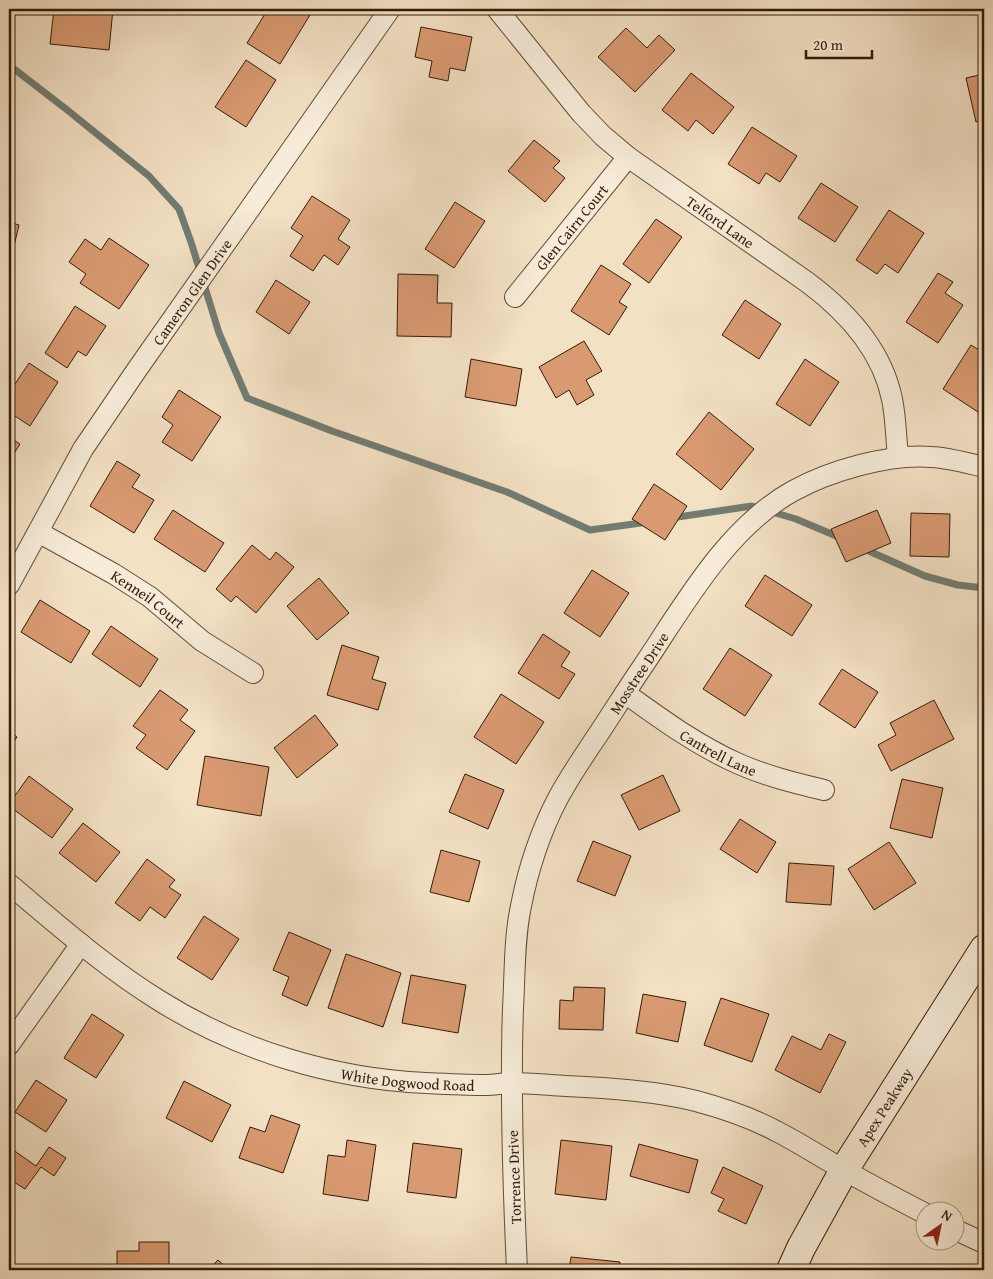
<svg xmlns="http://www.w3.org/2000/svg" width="993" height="1279" viewBox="0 0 993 1279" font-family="'Gentium Book Plus',serif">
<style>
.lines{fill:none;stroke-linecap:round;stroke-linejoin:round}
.stream{stroke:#727c72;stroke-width:7}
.building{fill:#d99a72;stroke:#331c08}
.minor-casing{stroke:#634d37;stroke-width:22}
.secondary-casing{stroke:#331c08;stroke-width:30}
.minor{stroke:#f7ecd9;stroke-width:20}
.secondary{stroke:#f7ecd9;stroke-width:28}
.labels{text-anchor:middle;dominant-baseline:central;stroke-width:4;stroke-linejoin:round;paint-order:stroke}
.street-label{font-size:15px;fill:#331c08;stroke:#f7ecd9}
</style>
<rect width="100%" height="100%" fill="#f3e1c4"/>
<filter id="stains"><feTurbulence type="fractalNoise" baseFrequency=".004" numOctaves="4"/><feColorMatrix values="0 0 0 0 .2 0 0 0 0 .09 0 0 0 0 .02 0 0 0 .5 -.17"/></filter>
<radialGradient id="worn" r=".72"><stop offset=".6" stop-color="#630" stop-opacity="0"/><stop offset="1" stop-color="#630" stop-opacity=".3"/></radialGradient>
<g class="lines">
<!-- stream -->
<path class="stream" d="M9 65 66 109 149 176 179 209 191 242 219 333 247 398 332 431 507 492 590 530 648 522
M671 518 752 506 796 519 841 538
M862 548 925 576 958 585 984 588"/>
</g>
<!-- building -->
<path class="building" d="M54 9H113L109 50 50 44Z
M268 9H299L310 15 280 64 247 43Z
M421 27 472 37 465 71 450 68 448 81 429 77 432 61 415 57Z
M626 28 647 48 659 35 675 50 635 92 598 57Z
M246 60 276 80 246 127 215 107Z
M691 73 734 107 713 134 696 120 688 131 662 110Z
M984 74V120L976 122 966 78Z
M752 127 797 156 780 182 766 173 759 184 728 164Z
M534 140 560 161 553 168 565 178 545 202 508 171Z
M821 183 858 207 835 242 798 218Z
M312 196 350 220 338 239 350 247 338 265 324 255 313 271 290 256 303 236 291 228Z
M455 202 485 221 454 268 425 249Z
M889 210 924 233 898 273 885 264 877 274 856 260Z
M656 219 682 237 649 283 623 264Z
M9 222 19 225 9 267Z
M109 238 149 265 119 309 80 283 86 274 69 262 85 239 101 250Z
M601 265 631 284 619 302 627 307 609 335 571 311Z
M938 273 953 282 945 293 963 305 938 343 906 322Z
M398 274 438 275 437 303H452L451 337 397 336Z
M276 280 310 302 289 334 256 312Z
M745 300 781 324 759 359 722 335Z
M75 306 106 326 86 356 78 351 67 368 45 353Z
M584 341 602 371 586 380 594 395 577 405 569 390 556 398 539 367Z
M971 345 984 353V416L943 389Z
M471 359 522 369 516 406 465 397Z
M805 359 839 382 810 426 776 404Z
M29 363 58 382 30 426 9 412V393Z
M179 390 221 417 192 461 162 442 173 425 162 417Z
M709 412 754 449 721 490 676 454Z
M9 437 20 444 9 461Z
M117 461 140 475 132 487 154 500 134 533 90 506Z
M654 484 687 506 665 540 632 519Z
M173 510 224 543 205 572 154 539Z
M877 510 891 543 846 562 831 529Z
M911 513 950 514 949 557 910 556Z
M252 545 270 560 276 552 294 567 256 613 236 596 231 602 216 589Z
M982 554H984V606Z
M592 570 629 593 600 637 564 613Z
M765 575 812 605 792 636 745 606Z
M319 578 349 613 317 640 287 606Z
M40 600 90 631 71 663 21 632Z
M111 626 158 659 140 687 92 654Z
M543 634 570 652 561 666 575 674 559 699 518 673Z
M342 645 379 657 372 679 386 683 378 710 327 695Z
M730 648 772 675 745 716 703 689Z
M842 669 878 692 855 728 819 704Z
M160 690 188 710 180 720 195 731 167 770 136 748 146 735 133 726Z
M501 694 544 722 516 764 474 737Z
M934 700 954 739 891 771 878 745 896 735 890 723Z
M315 715 338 745 297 778 274 748Z
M9 731 17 737 9 749Z
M205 756 269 767 261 816 197 805Z
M465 774 504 790 488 829 449 812Z
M663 775 680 811 639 830 621 795Z
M29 776 73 809 52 838 9 806V804Z
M902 779 943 788 932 838 890 828Z
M740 819 776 842 757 873 720 849Z
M83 823 120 852 96 882 59 853Z
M593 841 631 856 615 896 577 881Z
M889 842 916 883 874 910 848 869Z
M441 850 480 861 469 902 430 892Z
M147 859 175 880 169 887 181 895 165 918 150 907 140 921 115 903Z
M789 863 834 866 831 905 786 902Z
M204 916 239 939 212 980 177 958Z
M289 932 331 950 307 1006 282 995 289 977 273 970Z
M346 954 401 973 383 1027 328 1008Z
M411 975 466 985 458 1033 402 1023Z
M574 987 605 988 603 1030 559 1029 560 1000 573 1001Z
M643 994 686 1002 678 1042 636 1033Z
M721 998 769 1014 752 1062 704 1045Z
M92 1014 124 1035 96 1078 64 1058Z
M829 1034 846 1042 820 1093 775 1070 792 1036 821 1050Z
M36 1080 67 1100 46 1132 15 1112Z
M184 1081 231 1105 212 1142 166 1118Z
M271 1115 300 1125 283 1173 239 1158 250 1127 265 1132Z
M347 1140 376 1145 368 1201 323 1194 328 1155 345 1157Z
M561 1140 612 1146 606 1200 555 1194Z
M413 1143 462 1149 456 1198 407 1192Z
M639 1144 698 1160 689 1193 630 1176Z
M9 1147 36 1166 49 1147 66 1158 54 1176 41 1167 25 1189 14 1182 9 1190Z
M723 1167 763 1186 746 1224 718 1211 724 1199 711 1193Z
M139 1242H169V1270H117V1251H139Z
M571 1257 620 1262 619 1270H569Z
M218 1260 229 1270H208Z
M427 1265 467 1270H427Z"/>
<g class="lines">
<!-- minor casing -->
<g class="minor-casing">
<g id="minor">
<path id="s1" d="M497 9 581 113 603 136 628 157 807 282C846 311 882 350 892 399 896 418 896 438 898 457"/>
<path id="s2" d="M515 297 628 157"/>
<path id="s3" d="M38 532 114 574 150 597 202 641 253 673"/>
<path id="s4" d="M9 585 83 449 136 371 390 9"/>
<path id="s5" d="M625 693C661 719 698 746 739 764 766 776 795 783 824 790"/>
<path id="s6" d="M9 884C58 925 106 968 160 1001 238 1050 333 1079 426 1083 446 1084 466 1085 486 1085 494 1085 503 1083 511 1083 529 1083 548 1085 566 1086 608 1088 656 1091 696 1101 722 1108 752 1118 776 1131 800 1143 822 1158 846 1171 872 1186 899 1200 926 1214"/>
<path d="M9 1045 81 944"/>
<path d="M956 1230 984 1243"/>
<path id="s7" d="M517 1270C513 1183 510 1095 513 1008 515 974 514 939 521 906 528 870 540 833 557 800 567 781 579 763 591 745 608 720 624 694 641 669 683 607 726 528 793 491 829 471 890 453 932 457 949 458 967 463 984 467"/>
</g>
</g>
<!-- secondary casing -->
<g class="secondary-casing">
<g id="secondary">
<path id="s8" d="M791 1270 801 1248 844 1170 984 949"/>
</g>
</g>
<!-- minor -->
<use href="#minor" class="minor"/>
<!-- secondary -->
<use href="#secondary" class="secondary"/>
</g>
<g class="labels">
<!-- street labels -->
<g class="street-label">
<text stroke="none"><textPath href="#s1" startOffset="311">Telford Lane</textPath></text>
<text stroke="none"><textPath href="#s2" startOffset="90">Glen Cairn Court</textPath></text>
<text stroke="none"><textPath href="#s4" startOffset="346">Cameron Glen Drive</textPath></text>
<text stroke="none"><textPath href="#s3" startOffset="129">Kenneil Court</textPath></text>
<text stroke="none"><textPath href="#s7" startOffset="628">Mosstree Drive</textPath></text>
<text stroke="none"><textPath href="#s5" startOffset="111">Cantrell Lane</textPath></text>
<text stroke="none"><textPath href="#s6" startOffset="454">White Dogwood Road</textPath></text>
<text stroke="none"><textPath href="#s8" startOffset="188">Apex Peakway</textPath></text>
<text transform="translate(514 1177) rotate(-92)">Torrence Drive</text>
</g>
</g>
<!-- margin -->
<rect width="993" height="1279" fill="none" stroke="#f3e1c4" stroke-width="30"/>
<rect x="10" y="10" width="973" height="1259" fill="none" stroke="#331c08" stroke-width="2.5"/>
<rect x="15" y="15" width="963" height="1249" fill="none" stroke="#331c08"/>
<!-- north arrow -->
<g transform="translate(940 1226) rotate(33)"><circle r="24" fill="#f7ecd9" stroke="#a99985"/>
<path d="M0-4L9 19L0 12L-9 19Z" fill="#8f2418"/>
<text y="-8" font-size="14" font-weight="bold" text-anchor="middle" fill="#331c08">N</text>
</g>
<!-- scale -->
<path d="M806 50v8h66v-8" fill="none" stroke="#331c08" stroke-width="2.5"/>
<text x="813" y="50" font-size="15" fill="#331c08" stroke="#f7ecd9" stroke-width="4" paint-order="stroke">20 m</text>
<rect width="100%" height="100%" filter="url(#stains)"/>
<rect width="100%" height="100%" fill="url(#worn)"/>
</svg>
